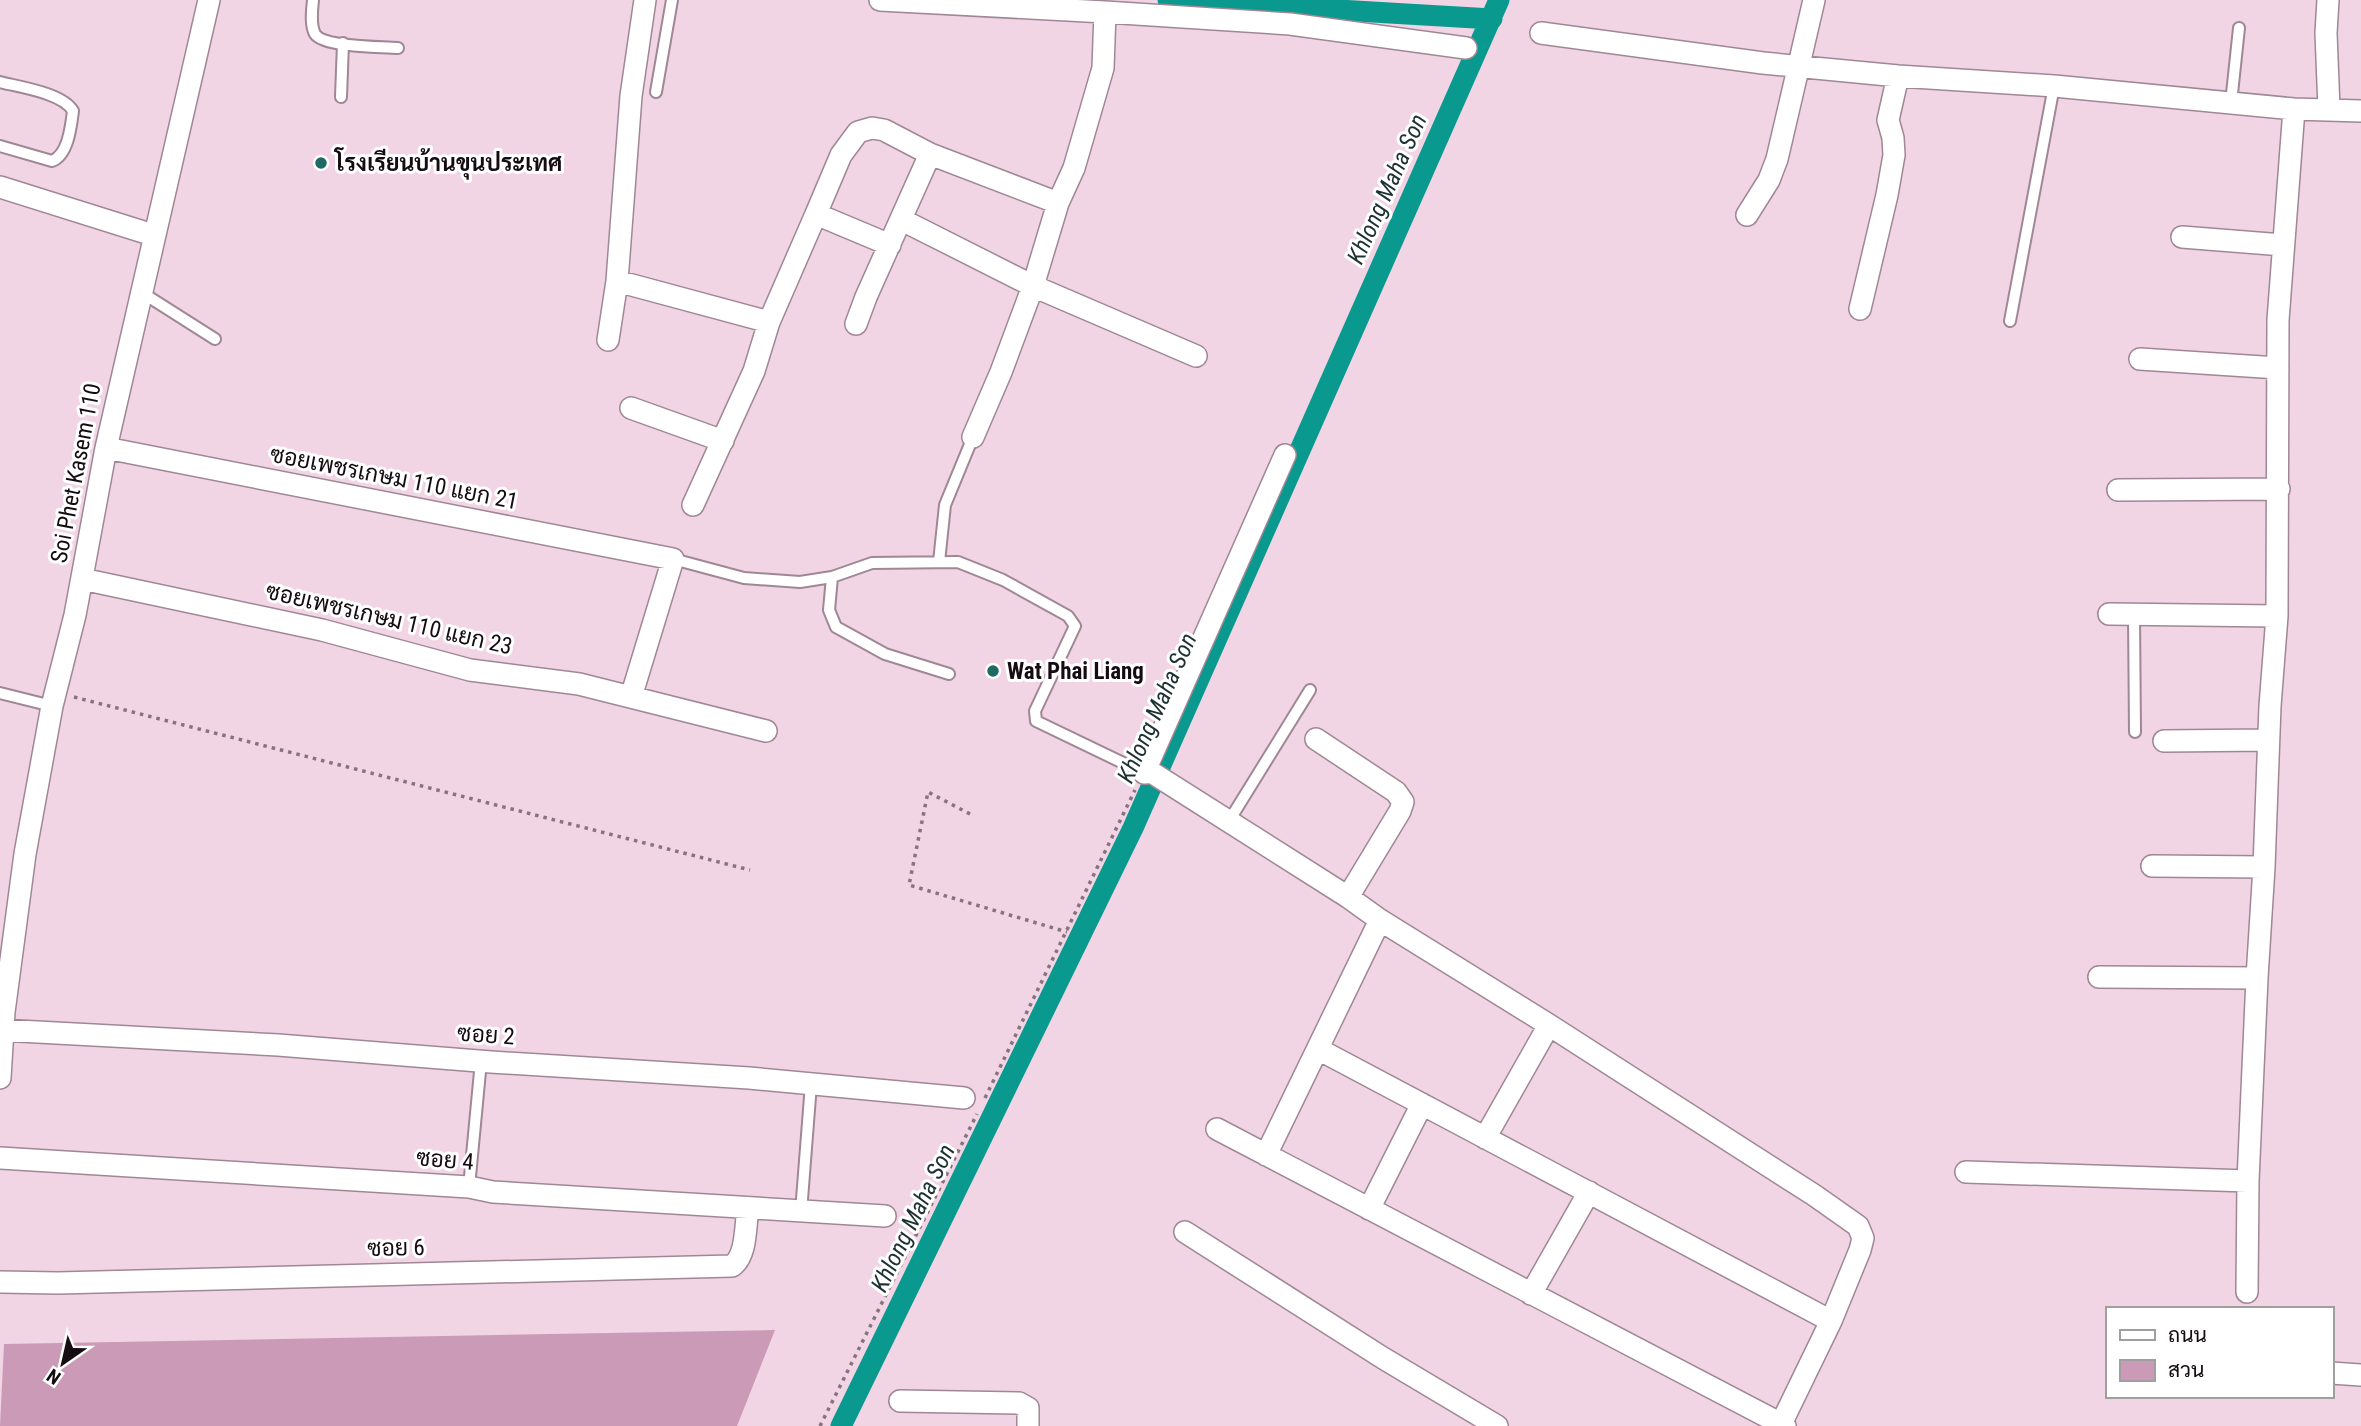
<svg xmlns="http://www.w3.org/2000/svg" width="2361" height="1426" viewBox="0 0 2361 1426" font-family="'Roboto Condensed',Sarabun,sans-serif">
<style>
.green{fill:#cb9ab7}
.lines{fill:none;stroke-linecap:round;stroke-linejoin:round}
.canal{stroke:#09998f;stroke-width:21}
.service-casing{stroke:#a08795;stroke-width:14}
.minor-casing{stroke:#a08795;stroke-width:24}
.path{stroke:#86737e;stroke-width:3.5;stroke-dasharray:3.5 5;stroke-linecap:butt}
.service{stroke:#fff;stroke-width:10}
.minor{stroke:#fff;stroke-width:21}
.poi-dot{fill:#206a64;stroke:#fff;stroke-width:2.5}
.labels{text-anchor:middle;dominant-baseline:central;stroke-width:6;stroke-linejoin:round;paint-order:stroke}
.poi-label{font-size:23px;font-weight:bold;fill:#150c11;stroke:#fff;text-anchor:start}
.street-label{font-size:23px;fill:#150c11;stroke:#fff}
.water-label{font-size:24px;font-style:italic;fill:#1d3230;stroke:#fff}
</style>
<rect width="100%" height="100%" fill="#f1d5e5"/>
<!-- green -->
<path class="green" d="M775 1330 737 1426H0L4 1344Z"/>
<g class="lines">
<!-- canal -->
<path class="canal" d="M1168 0 1492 19
M841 1426 1133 828 1499 0"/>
<!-- service casing -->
<g class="service-casing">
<path id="service" d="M313 0C312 10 310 25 315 34 323 47 382 47 398 48
M0 82C19 87 63 93 73 111 71 127 68 155 52 161L0 146
M656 92 672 0
M341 97 343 43
M2231 103 2239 28
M141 292 215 339
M2010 321 2054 86
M673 559 744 578 800 582 832 577 872 563 958 562 1003 580 1068 616 1075 626 1035 711 1036 721 1144 773
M939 562 945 505 973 437
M832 577 829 610 836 627 885 654 949 674
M2134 615 2135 732
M0 693 52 706
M1229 821 1310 690
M469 1187 481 1061
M801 1212 811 1084"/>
</g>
<!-- minor casing -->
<g class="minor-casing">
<path id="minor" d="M880 0 1105 12 1290 24 1466 48
M2328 0 2326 33 2329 109
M1541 33 1763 63 1898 76 2054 86 2294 109 2361 111
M0 187 153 235
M816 214 841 155 858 132 872 128 884 130 930 154 1058 203
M1747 215 1769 180 1777 159 1814 0
M902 220 1033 286 1196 356
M2182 237 2283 245
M617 281 769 322
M1860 309 1887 195 1894 155 1893 138 1888 120 1898 76
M856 324 866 297 930 154
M608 340 617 281 631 96 645 0
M2140 359 2278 368
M631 408 723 441
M973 437 1001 372 1033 286 1058 203 1074 168 1103 68 1105 12
M106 448 673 559 631 697
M1285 455 1144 773 1151 772 1348 897 1380 920 1549 1025 1814 1195 1858 1226 1863 1238 1860 1250 1831 1321 1781 1424
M2118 490 2279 489
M693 505 754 371 769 322 816 214 890 245
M82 579 322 630 470 670 579 684 766 731
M2109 614 2277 616
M1316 739 1396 792 1403 802 1400 811 1348 897
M2164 741 2268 740
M2152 866 2264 867
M2099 977 2257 978
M0 1030 278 1045 491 1062 749 1078 964 1098
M1318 1049 1831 1321
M0 1078 4 1012 25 854 52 706 75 615 106 448 209 0
M1217 1129 1785 1426
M1485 1138 1549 1025
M1266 1155 1380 920
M0 1158 469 1187 493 1192 885 1216
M1966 1172 2248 1181
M1369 1209 1422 1104
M1185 1232 1383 1358 1497 1426
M0 1282 58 1283 732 1266C747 1256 745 1226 748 1209
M2247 1292 2248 1181 2257 978 2264 867 2270 706 2277 616 2278 320 2294 109
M1531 1294 1589 1192
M2331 1373 2361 1375
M900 1401 1019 1403 1028 1408V1426"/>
</g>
<!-- path -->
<path class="path" d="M74 697 750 870
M970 814 928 792 909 885 1067 932
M985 1098 1135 790
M820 1426 977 1114"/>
<!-- service -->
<use href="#service" class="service"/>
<!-- minor -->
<use href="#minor" class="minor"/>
</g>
<!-- markers -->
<g class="poi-dot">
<circle cx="321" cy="163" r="7"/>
<circle cx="993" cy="671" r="7"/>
</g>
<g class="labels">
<!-- poi labels -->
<g class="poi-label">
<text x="335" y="163">โรงเรียนบ้านขุนประเทศ</text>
<text x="1007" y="671">Wat Phai Liang</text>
</g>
<!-- street labels -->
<g class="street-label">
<text transform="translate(76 473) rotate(-79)">Soi Phet Kasem 110</text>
<text transform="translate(394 478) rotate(11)">ซอยเพชรเกษม 110 แยก 21</text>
<text transform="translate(389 619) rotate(13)">ซอยเพชรเกษม 110 แยก 23</text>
<text transform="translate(486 1035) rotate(4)">ซอย 2</text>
<text transform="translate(445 1160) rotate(5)">ซอย 4</text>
<text transform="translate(396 1248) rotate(-1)">ซอย 6</text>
</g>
<!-- water labels -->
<g class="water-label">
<text transform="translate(1387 189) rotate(-66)">Khlong Maha Son</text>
<text transform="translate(1157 708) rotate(-66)">Khlong Maha Son</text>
<text transform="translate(913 1218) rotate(-64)">Khlong Maha Son</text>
</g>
</g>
<!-- legend -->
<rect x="2106" y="1307" width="228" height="91" fill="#ffffff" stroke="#a19ea0" stroke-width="2"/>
<rect x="2120" y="1330" width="35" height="10" fill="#ffffff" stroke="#a19ea0" stroke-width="2"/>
<text x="2168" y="1342" font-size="21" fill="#150c11">ถนน</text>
<rect x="2120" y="1360" width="35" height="21" fill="#cb9ab7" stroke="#a19ea0" stroke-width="2"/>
<text x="2168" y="1377" font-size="21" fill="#150c11">สวน</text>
<!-- north arrow -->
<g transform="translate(63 1363) rotate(214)" stroke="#ffffff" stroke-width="5" paint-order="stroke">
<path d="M0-5L12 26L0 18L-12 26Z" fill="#150c11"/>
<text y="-10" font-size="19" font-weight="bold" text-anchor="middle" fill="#150c11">N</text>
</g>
</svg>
